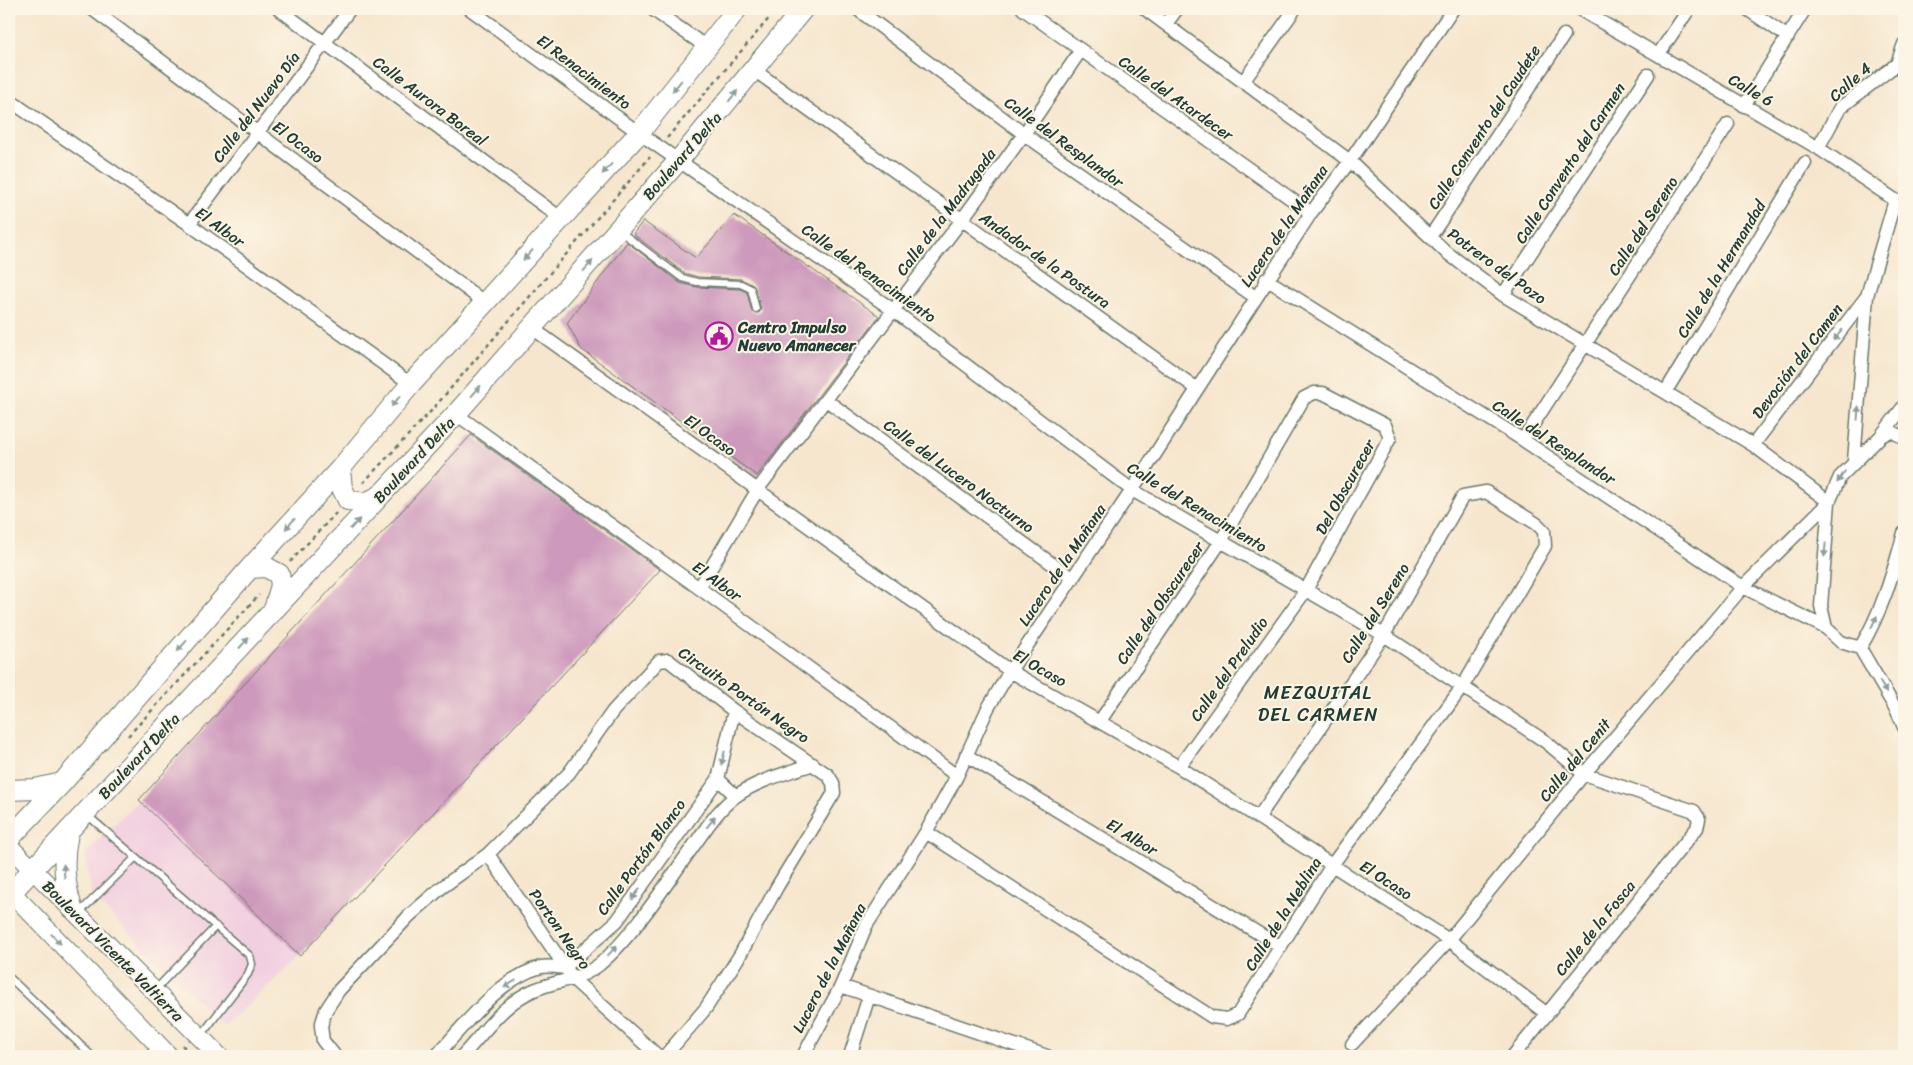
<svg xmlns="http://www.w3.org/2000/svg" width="1913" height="1065" viewBox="0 0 1913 1065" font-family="Sriracha,sans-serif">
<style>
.built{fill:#f2cfe0}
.building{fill:#cd99bc}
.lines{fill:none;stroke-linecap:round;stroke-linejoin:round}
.service-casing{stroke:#6a786a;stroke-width:9}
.minor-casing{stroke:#6a786a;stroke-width:15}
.secondary-casing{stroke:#6a786a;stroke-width:20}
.primary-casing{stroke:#6a786a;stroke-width:22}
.path{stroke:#6a786a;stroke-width:2.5;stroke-dasharray:4 4;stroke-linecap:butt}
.service{stroke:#fff;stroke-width:6}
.minor{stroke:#fff;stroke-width:12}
.secondary{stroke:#fff;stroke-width:18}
.primary{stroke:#fff;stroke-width:20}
.oneway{fill:#8f9e9a}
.labels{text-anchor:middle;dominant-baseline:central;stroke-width:4;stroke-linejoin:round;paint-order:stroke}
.street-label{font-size:16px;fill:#1f3d34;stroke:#fcf5e5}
.poi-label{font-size:16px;font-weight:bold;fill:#1f3d34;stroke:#fcf5e5;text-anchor:start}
.quarter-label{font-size:19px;letter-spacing:1px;fill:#1f3d34;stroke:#fcf5e5}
</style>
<rect width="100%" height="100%" fill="#fcf5e5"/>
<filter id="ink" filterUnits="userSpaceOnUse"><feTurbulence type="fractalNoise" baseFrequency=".02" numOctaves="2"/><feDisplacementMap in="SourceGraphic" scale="10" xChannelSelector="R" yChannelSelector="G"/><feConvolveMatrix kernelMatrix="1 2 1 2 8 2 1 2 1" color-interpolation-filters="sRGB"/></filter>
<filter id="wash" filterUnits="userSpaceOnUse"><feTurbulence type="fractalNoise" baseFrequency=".0096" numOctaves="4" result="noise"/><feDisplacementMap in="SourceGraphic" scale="20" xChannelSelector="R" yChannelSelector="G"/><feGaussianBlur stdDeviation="1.12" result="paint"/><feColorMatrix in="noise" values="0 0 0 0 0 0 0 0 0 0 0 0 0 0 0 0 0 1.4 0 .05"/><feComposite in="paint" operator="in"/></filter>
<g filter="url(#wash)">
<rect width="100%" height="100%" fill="#f6e6cd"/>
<!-- built -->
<path class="built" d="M139 800 300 956 224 1027 91 895 85 853Z"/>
<g id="blocks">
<!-- building -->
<path class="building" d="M734 215 879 316 757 476 581 349 567 323 627 242 680 283 697 287 740 289 747 292 752 312 759 313 761 308 753 285 741 279 698 277 684 273 633 234 643 221 696 258Z
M471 435 660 570 300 956 139 800Z"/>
</g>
</g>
<g filter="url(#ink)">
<use href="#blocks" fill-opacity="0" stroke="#6a786a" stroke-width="1"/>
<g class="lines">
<!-- service casing -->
<g class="service-casing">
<path id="service" d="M621 232 682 278 697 282 741 284 751 289 756 309
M86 814 250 956 252 964 248 974 200 1037
M79 913 136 857
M9 977 92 1056
M155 990 216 926
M145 1056 158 1047"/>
</g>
<!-- minor casing -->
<g class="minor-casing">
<path id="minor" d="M92 9 484 302
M279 9 562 219
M470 9 639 133 893 310 1132 490 1384 635 1546 742 1584 774 1694 811 1699 819 1697 828 1513 1056
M652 9 708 48
M857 9 1024 134 1255 297
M1023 9 1311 213
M1145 9 1350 161 1446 252 1503 295 1753 445 1829 502
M1579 9 1818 148 1895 200 1904 202
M1747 9 1788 37
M1166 24 1177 9
M1658 55 1689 9
M754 70 1196 388
M1243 82 1295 9
M9 100 189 224 411 384
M1744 106 1805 9
M1818 148 1840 108 1897 64 1904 44
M189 224 350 9
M1430 237 1564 35
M1266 279 1523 440 1743 587 1826 628
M1503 295 1648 75
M532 328 1010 671 1179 767 1332 865 1449 940 1546 1013
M1666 391 1805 163
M826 400 1073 579
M456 414 699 588 957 776
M1881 436 1904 406
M1904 438 1891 431 1881 436 1840 477 1829 502 1821 606 1826 628 1841 642 1860 648C1882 612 1893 573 1904 533
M1523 440 1728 124
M1753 445 1867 296
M1854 461 1867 296 1895 200
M699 588 758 489 961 221 1024 134 1081 50
M1860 648 1897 711 1904 727
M1100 721 1221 541 1304 398 1314 393H1323L1385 425 1390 438 1306 590 1179 767
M966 755 1281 947
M718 779 736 796
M926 832 1212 1017 1227 1019 1238 1014 1332 865 1463 686 1545 546 1544 531 1537 524 1486 492 1463 496 1384 635 1258 818
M488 854 574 980 658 1056
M841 986 1047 1056
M1352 1044 1449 940 1584 774 1743 587 1829 502
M335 1056 323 1041 321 1026 326 1010 339 990 410 915 441 888 488 854 569 773 613 711 659 661 668 660 734 711 828 775 833 783 834 793 777 887 740 955 706 1008 665 1056
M436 1056C464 1026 499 978 541 967 547 966 557 967 564 968L617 921 718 779 734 711
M462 1056C484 1033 503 1003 534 990 557 980 579 981 600 964 634 935 666 884 692 848 705 830 718 809 736 796 758 780 788 773 813 764
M803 1056 841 986 866 926 926 832 957 776 988 708 1010 671 1132 490 1311 213 1350 161 1453 9
M850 1056 869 996"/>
</g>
<!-- secondary casing -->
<g class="secondary-casing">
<path id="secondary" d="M9 846 219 1056
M9 890 169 1056"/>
</g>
<!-- primary casing -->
<g class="primary-casing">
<path id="primary" d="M340 469 342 488 348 500 365 503 380 496
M250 568 266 567 279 574 281 585 274 610
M9 790 35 789 62 783
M68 833C62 860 64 882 72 908
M9 839 62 783 250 568 340 469 411 384 639 133 737 9
M9 895 456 414 679 160 803 9"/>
</g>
<!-- path -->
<path class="path" d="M667 138 777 9
M363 483 432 410 650 157
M290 562 336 513
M128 736 259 595
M182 1045 193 1056"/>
<!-- service -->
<use href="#service" class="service"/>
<!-- minor -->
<use href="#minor" class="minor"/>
<!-- secondary -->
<use href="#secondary" class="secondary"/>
<!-- primary -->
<use href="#primary" class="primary"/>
</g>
<!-- one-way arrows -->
<defs><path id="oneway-solid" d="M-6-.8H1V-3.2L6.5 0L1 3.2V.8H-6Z" transform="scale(1.25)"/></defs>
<g class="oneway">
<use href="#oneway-solid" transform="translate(677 86) rotate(129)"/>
<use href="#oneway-solid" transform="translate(733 96) rotate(-51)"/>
<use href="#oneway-solid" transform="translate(607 169) rotate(132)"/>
<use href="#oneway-solid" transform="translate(528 255) rotate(133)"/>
<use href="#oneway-solid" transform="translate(588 266) rotate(-49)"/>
<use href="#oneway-solid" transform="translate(1838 335) rotate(127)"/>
<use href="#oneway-solid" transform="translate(476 391) rotate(-49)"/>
<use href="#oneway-solid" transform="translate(396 401) rotate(130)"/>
<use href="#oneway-solid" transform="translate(1858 413) rotate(-86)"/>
<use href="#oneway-solid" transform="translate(1841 477) rotate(124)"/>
<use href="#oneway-solid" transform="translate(290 524) rotate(132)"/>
<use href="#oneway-solid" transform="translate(355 524) rotate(-47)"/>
<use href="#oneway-solid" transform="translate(1825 550) rotate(95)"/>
<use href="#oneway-solid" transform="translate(1874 622) rotate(-65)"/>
<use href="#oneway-solid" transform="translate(244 643) rotate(-47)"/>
<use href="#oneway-solid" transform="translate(182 646) rotate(131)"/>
<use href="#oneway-solid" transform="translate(1883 687) rotate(60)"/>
<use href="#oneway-solid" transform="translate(723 758) rotate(104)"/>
<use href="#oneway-solid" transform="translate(711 822) rotate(-52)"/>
<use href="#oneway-solid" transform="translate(64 871) rotate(-94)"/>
<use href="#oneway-solid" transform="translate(636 894) rotate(125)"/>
<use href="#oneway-solid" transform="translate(56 939) rotate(46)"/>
<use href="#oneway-solid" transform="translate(612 951) rotate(-46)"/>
<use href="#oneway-solid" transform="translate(510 984) rotate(148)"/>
</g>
</g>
<!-- icons -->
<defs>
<g id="civic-ring" transform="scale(1.4375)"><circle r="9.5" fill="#fcf5e5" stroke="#b5179e" stroke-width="1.5"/><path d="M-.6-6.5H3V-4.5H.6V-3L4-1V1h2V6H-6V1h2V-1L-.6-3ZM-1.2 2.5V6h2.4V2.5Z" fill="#b5179e"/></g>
</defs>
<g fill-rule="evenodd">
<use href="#civic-ring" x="719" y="336"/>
</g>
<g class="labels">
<!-- street labels -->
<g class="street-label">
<text transform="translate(584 72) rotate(37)">El Renacimiento</text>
<text transform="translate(1850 82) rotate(-41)">Calle 4</text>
<text transform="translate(1751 90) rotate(30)">Calle 6</text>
<text transform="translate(1176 98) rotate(35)">Calle del Atardecer</text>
<text transform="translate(430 101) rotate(37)">Calle Aurora Boreal</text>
<text transform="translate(256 107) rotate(-53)">Calle del Nuevo Día</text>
<text transform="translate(1484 127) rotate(-57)">Calle Convento del Caudete</text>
<text transform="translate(298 142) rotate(37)">El Ocaso</text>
<text transform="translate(1064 142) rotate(36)">Calle del Resplandor</text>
<text transform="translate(682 156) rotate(-49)">Boulevard Delta</text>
<text transform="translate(1570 163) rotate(-57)">Calle Convento del Carmen</text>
<text transform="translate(946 212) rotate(-53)">Calle de la Madrugada</text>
<text transform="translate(1284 226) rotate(-56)">Lucero de la Mañana</text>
<text transform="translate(1643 226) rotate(-57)">Calle del Sereno</text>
<text transform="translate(220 227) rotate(36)">El Albor</text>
<text transform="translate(1045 260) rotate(35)">Andador de la Postura</text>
<text transform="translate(1497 266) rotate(36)">Potrero del Pozo</text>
<text transform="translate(1721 269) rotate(-59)">Calle de la Hermandad</text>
<text transform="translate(869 273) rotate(35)">Calle del Renacimiento</text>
<text transform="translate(1797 361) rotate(-53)">Devoción del Camen</text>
<text transform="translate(710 435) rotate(36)">El Ocaso</text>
<text transform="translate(1554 442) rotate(33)">Calle del Resplandor</text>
<text transform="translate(414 460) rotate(-47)">Boulevard Delta</text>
<text transform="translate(959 476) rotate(36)">Calle del Lucero Nocturno</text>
<text transform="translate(1345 487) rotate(-61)">Del Obscurecer</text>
<text transform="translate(1197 507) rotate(31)">Calle del Renacimiento</text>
<text transform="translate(1062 565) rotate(-56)">Lucero de la Mañana</text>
<text transform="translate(717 581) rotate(36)">El Albor</text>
<text transform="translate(1160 603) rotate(-56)">Calle del Obscurecer</text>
<text transform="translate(1375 613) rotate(-58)">Calle del Sereno</text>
<text transform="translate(1040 668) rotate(30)">El Ocaso</text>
<text transform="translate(1229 669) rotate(-55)">Calle del Preludio</text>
<text transform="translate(744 695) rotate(35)">Circuito Portón Negro</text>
<text transform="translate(139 756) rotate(-47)">Boulevard Delta</text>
<text transform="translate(1575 760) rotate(-50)">Calle del Cenit</text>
<text transform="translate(1132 837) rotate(31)">El Albor</text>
<text transform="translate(641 857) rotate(-54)">Calle Portón Blanco</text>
<text transform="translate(1386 880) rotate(33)">El Ocaso</text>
<text transform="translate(1283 914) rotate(-58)">Calle de la Neblina</text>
<text transform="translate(1595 928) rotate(-51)">Calle de la Fosca</text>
<text transform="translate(560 929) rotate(55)">Porton Negro</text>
<text transform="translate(113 951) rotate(45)">Boulevard Vicente Valtierra</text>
<text transform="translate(829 968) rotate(-63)">Lucero de la Mañana</text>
</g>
<!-- poi labels -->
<g class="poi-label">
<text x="738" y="327">Centro Impulso<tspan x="738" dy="18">Nuevo Amanecer</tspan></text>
</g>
<!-- quarter labels -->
<g class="quarter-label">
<text x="1318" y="692">MEZQUITAL<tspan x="1318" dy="22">DEL CARMEN</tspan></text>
</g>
</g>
<!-- margin -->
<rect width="1913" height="1065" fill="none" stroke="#fcf5e5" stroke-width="30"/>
</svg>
